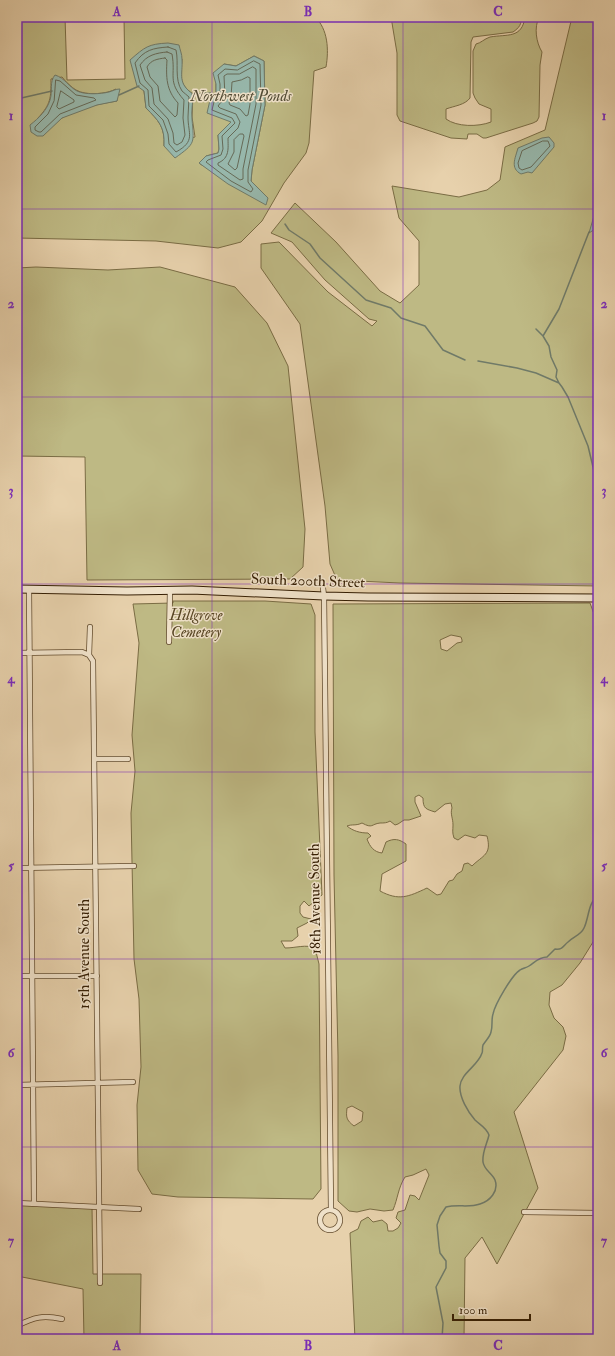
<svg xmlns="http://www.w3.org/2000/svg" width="615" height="1356" viewBox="0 0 615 1356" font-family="'IM FELL Double Pica',serif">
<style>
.green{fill:#beb984;stroke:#7a6c44;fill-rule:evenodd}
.water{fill:#97b7ab;stroke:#707a68}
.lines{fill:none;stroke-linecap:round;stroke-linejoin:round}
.shore{stroke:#666a57;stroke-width:1}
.stream{stroke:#707a68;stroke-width:1.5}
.minor-casing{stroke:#624b2d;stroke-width:6}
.secondary-casing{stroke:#351e03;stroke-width:9}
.minor{stroke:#efe1c9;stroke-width:4.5}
.secondary{stroke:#efe1c9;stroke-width:7}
.grid{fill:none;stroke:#7b2cbf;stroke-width:1;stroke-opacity:0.55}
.labels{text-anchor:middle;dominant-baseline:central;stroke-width:3;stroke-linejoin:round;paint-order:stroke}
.street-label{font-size:15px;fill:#351e03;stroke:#efe1c9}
.park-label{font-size:15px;font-style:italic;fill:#574523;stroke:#efe1c9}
.water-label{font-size:16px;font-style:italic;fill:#524c35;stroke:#efe1c9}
.neatline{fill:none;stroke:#7b2cbf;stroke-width:1.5}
.grid-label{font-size:13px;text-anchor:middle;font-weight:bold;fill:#7b2cbf}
</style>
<rect width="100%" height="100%" fill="#e7d1ac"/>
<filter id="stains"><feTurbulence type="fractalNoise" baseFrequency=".005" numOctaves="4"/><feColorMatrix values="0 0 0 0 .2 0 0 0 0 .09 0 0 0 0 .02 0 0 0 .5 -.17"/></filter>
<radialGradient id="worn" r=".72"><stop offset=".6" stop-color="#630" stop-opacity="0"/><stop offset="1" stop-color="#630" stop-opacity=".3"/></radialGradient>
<!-- green -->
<path class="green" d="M17 17H65L67 80 125 79 124 17H315C328 29 329 50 326 67L314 71 309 143 306 153 284 183 262 221 241 242 218 248 156 241 17 238ZM254 56 264 61 265 105 252 170 251 182 268 198 200 164 206 156 218 153 219 149 218 135 232 122 216 96V84L224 64 236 66ZM182 59C181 75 178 84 193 94L192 117 195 137 164 146C165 127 159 121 146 108L144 91ZM62 77C66 82 71 87 76 90 86 96 107 94 116 89L117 101C99 104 77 108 62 118 58 120 55 124 52 126L38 118C51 104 51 98 51 79Z
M391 17H521C522 24 519 28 513 32L473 37 471 42 470 98C465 105 454 106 446 109V119C457 127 478 127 491 122V109L479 104 475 98 473 93V51L476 44C481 43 484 39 490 37 507 34 522 39 525 17H539C534 28 536 42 542 52L540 65 539 117 537 121 533 123 486 138H483L477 134H468L467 139 451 138 400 121 397 115V53Z
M572 17H598V586L400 583 337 580 330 564 325 506 300 324 261 268V244L279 242 328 292 372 326 377 321 369 319 325 280 292 242 271 233 295 203 336 242 380 291 400 303 419 285V241L399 218 392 186 459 197 487 190 500 180 505 147 545 130Z
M36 267 108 270 160 267 235 287 267 323 288 366 305 529 303 567 290 579 87 580 85 457 17 456V268Z
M173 601H265L311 604 315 615V732L322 895 309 906 304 901 300 906V913L303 917 311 919 307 923 297 928 298 936 292 941H281L285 948C296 948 306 944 315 948L319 964 321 1189 313 1199 178 1197 152 1194 138 1170 137 1105 141 1067 139 999 134 959 131 813 135 771 132 735 139 643 133 604 173 603Z
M590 603 598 625V934L580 963 562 985 550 992 549 1005 554 1018 563 1027 566 1036 563 1050 514 1112 538 1188 497 1264 482 1237 465 1258 464 1339H355L350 1233 358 1229 361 1221 368 1217 373 1222 382 1220 387 1224 388 1231H393L398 1228 401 1223 396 1218 398 1212 405 1210 410 1195 415 1196 419 1200 429 1175 426 1169 413 1175 405 1177C398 1188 398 1198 393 1210L384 1211 370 1209 357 1212 349 1211 338 1201V1056L334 875 333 604ZM451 635 461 637 462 640V642L457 643 447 651 441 649 440 640ZM419 795 423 798C423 809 426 809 435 812L445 804 451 803 452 808C450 814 453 818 453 825 453 830 452 832 454 838L458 840 465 835 475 838 479 835 487 836C492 855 483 855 472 866L468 863 464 864 462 871 457 874 453 880 449 881 441 894 437 895 427 888C408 897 399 901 380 891L382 874 406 861V844C399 839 394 838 386 842L382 853C374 852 370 847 367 839L371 836 368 833C360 833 353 831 347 826 352 824 356 826 362 823 373 829 371 824 380 823 384 823 387 823 390 821L395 825 398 824 404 820H409L421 816 415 802V797ZM352 1106 363 1112 362 1121 354 1126C346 1120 346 1117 347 1108Z
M17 1203 92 1207 93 1274H141L140 1339H84L83 1289 17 1276Z"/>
<!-- water -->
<path class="water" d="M168 43 179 45C180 50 182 54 182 59 183 75 177 83 193 94 193 103 191 111 192 119 194 143 196 143 175 158L164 146C165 127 159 121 146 108L144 91 137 86 130 60C145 47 148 44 168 43Z
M254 56 264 61 265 105 252 170 251 181 268 198 266 205 228 184 199 163 206 156 218 153 219 149 218 135 231 122 207 113 210 100 216 95V84L213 73 224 64 236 66Z
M55 75C65 78 69 87 77 91 85 95 101 94 109 92 113 91 115 89 120 89L117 101 97 105 62 118 43 136H37L31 132 30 125C39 118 47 110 50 100 53 91 49 82 55 75Z
M549 137 554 143V147L532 173 528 172 521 174C510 168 515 159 518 148L542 138Z
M598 208V227L589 233 596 209Z"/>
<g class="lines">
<!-- shore -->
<path class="shore" d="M168 47 176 50C179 63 174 79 182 91 184 93 187 95 189 97 189 104 188 110 188 117 188 134 196 141 176 152L169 144 168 134 163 120 149 106 148 90 140 83 135 63C144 50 153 48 168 47Z
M167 52 172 54C176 76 167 81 184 100L183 118 185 135 182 142 177 145 174 143 173 133 168 119 154 104 152 88 145 80 140 65C147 55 156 53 167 52Z
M165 58 167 60C166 77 166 90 178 103L177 115 175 117 160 101 158 86 150 77 147 67C151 60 157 59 165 58Z
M254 61 260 64 261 105 248 170V182L253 189 251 192 231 181 206 162 208 160 221 155 223 149 222 136 235 123 232 118 212 110 214 102 220 96V84L218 75 225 69 237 70Z
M253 67 256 69V104L243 169V179L240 180 218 165V163C230 158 228 148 228 138L238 128 240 122 236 114 220 108 218 106 225 97 224 76 227 74H239Z
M248 77 250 78V104L248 115 246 116 240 109 230 105 229 103 231 97 232 82 241 80Z
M56 80 60 81 76 95 94 98 96 100 60 114 41 132H39L35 130V127L48 114 54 101Z
M61 91 74 100V102L59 109 57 107Z
M240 134H243L244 136 237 168 235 170 228 164 234 152V140Z
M543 141H548L550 146 531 167 522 170 519 168 518 163 522 151Z"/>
<!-- stream -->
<path class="stream" d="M192 94 211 93 218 96
M119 95 139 86
M17 99 52 91
M285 224 289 230 310 244 320 258 366 300 391 308 401 318 425 326 443 350 465 360
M536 329 543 336 549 346 551 357 557 370 556 377 559 383 562 387 568 397 588 446 598 488
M543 336 559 309 589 232
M478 361 517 368 536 373 559 383
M442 1339 443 1323 436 1287 446 1268V1261L440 1253 439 1246 437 1225 440 1216 446 1207C458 1204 469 1208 480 1204 490 1201 499 1191 495 1180 492 1173 484 1170 483 1162 482 1152 487 1144 489 1135 486 1127 480 1125 475 1120 468 1112 459 1097 460 1086 461 1073 478 1066 482 1053 483 1051 482 1048 483 1045 486 1040 490 1037 491 1032 493 1026 491 1020 493 1014 495 1004 512 975 520 970 523 968 526 968 529 966 535 962 539 957 547 957L555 949C563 950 563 946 568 942 573 937 581 935 584 928 589 918 588 902 598 896"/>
<!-- minor casing -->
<g class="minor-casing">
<path id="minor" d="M323 588 324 596 331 1210
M29 589 34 1204
M90 627 89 655 93 661 100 1283
M169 642 170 590
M17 653 82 652 89 655
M95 759H128
M17 868 134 866
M17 976H97
M17 1085 133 1082
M17 1203 139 1209
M320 1220a10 10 0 1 1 20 0a10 10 0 1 1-20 0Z
M524 1212 598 1213
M17 1326C34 1317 43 1315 62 1319"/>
</g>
<!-- secondary casing -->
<g class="secondary-casing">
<path id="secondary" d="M17 589 127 591 192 590 324 596 368 597 598 598"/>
</g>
<!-- minor -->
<use href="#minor" class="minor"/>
<!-- secondary -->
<use href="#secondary" class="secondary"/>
</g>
<!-- grid -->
<path class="grid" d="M212 17V1339M403 17V1339M17 209H598M17 397H598M17 584H598M17 772H598M17 959H598M17 1147H598"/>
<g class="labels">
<!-- street labels -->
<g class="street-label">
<text transform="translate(308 581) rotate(2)">South 200th Street</text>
<text transform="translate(315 899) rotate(-91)">18th Avenue South</text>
<text transform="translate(84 954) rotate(-90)">15th Avenue South</text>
</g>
<!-- park labels -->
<g class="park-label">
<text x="196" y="615">Hillgrove<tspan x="196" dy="17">Cemetery</tspan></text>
</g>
<!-- water labels -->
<g class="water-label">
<text x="241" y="96">Northwest Ponds</text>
</g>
</g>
<!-- margin -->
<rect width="615" height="1356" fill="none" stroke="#e7d1ac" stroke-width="44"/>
<!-- scale -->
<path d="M453 1314v6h77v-6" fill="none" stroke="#351e03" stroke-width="2"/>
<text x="459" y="1314" font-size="12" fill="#351e03" stroke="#efe1c9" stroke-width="3" paint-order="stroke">100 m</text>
<rect x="22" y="22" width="571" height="1312" class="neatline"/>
<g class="grid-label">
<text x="117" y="16">A</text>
<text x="308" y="16">B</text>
<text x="498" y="16">C</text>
<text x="11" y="120">1</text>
<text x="604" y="120">1</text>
<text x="11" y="308">2</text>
<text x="604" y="308">2</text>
<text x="11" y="495">3</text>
<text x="604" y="495">3</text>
<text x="11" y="683">4</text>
<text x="604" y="683">4</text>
<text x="11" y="870">5</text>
<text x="604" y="870">5</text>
<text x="11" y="1057">6</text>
<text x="604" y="1057">6</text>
<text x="11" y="1245">7</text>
<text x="604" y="1245">7</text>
<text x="117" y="1350">A</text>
<text x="308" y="1350">B</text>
<text x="498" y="1350">C</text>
</g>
<rect width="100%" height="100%" filter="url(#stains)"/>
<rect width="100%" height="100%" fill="url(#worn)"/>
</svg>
